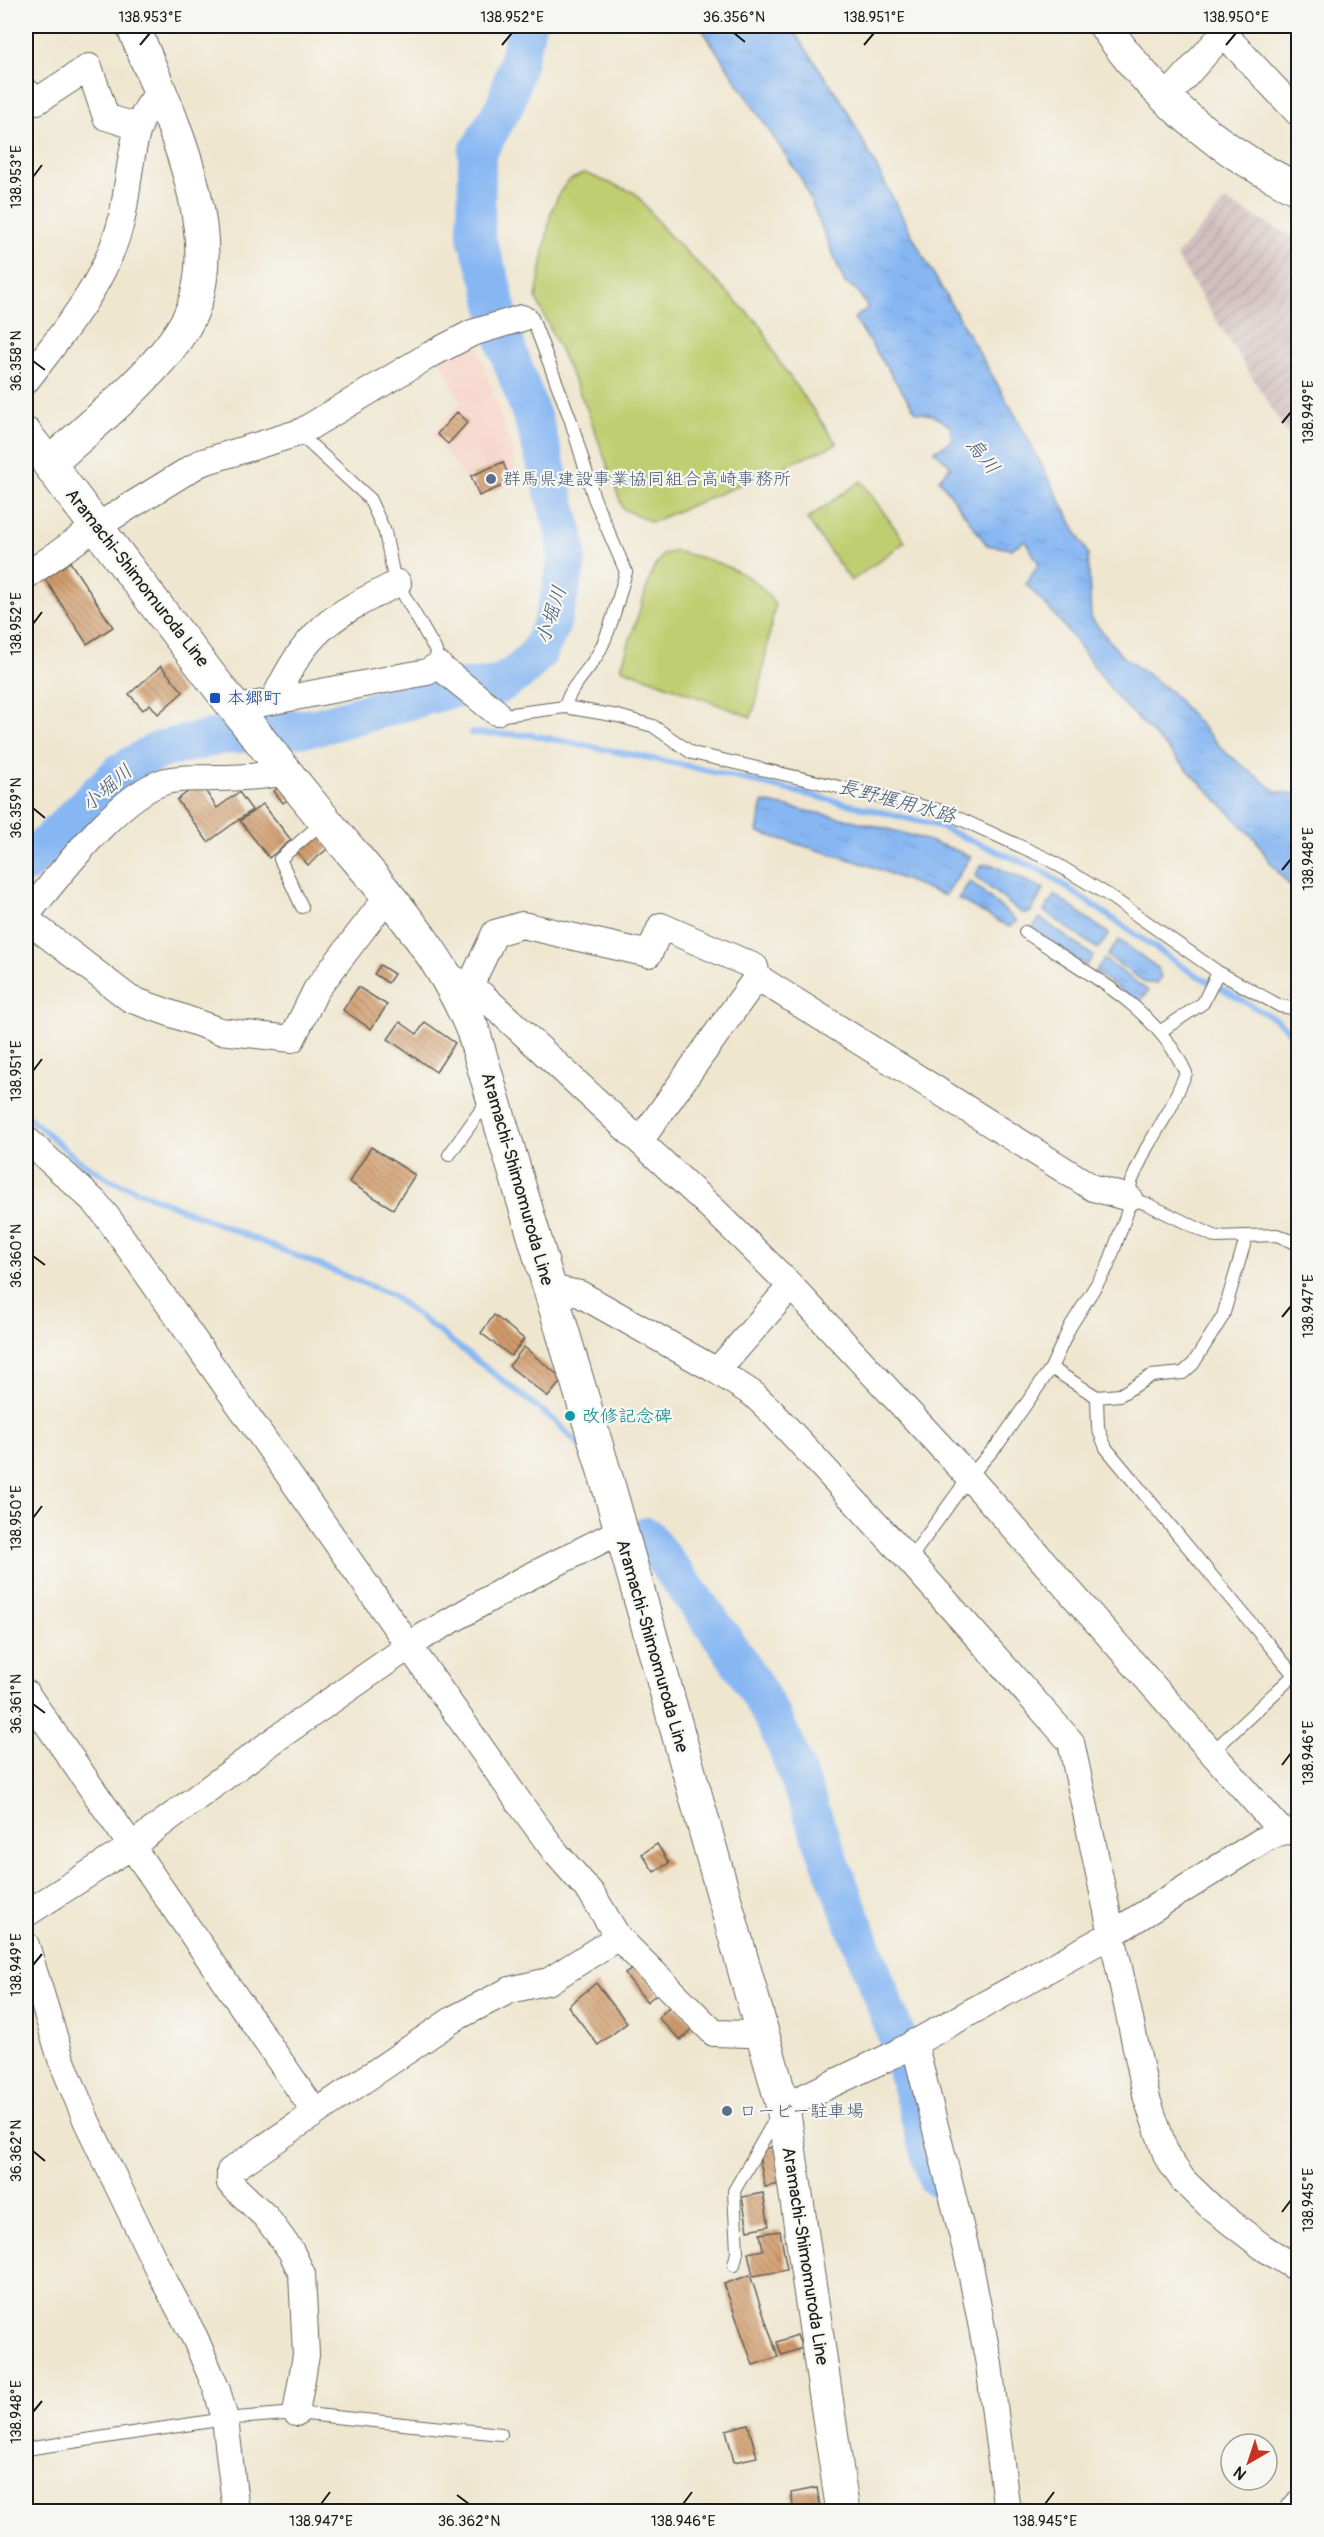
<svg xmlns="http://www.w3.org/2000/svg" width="1324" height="2537" viewBox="0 0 1324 2537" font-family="Pangolin,'Klee One',sans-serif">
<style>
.built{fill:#f7d1c6}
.industrial{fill:url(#industrial-furrows)}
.garden{fill:#bfce70;stroke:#6e7546;stroke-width:1.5}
.water{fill:url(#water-ripples);stroke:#526a88;stroke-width:1.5}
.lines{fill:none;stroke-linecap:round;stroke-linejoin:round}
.stream{stroke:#87b7f3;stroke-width:6}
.river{stroke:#87b7f3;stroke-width:38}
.building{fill:url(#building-back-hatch)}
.service-casing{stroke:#66635b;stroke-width:14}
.minor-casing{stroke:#66635b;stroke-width:28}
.tertiary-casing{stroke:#66635b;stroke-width:34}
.primary-casing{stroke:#66635b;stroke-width:35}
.service{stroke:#fff;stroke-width:12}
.minor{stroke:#fff;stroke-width:26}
.tertiary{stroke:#fff;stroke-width:32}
.primary{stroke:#fff;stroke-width:33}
.ticks{fill:none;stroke:#1c1c1c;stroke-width:2}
.service-dot{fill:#5c6f8a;stroke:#f6f6f2;stroke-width:2}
.transit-dot{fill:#1a4fb4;stroke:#f6f6f2;stroke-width:2}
.culture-dot{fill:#0f9aa8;stroke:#f6f6f2;stroke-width:2}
.labels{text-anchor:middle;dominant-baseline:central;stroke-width:4.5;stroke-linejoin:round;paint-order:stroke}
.service-label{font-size:18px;fill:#4e5e75;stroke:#f6f6f2;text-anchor:start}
.street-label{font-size:18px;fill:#1c1c1c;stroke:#f6f6f2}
.transit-label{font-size:18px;fill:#164399;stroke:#f6f6f2;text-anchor:start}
.culture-label{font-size:18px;fill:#0d838f;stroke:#f6f6f2;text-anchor:start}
.water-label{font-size:20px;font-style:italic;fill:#475a72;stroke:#f6f6f2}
.neatline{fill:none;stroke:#1c1c1c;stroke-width:2}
.ticks-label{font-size:15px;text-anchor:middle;fill:#1c1c1c}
</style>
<defs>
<pattern id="industrial-furrows" width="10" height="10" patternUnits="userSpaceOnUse" patternTransform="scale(1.5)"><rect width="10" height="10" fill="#d2bfbf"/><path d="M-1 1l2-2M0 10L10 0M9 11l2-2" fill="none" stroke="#b4a4a4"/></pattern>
<pattern id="water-ripples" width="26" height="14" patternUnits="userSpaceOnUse" patternTransform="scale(1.5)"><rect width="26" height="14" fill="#87b7f3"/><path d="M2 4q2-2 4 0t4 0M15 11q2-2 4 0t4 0" fill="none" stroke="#749dd0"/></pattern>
<pattern id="building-back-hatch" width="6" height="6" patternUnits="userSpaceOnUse" patternTransform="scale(1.5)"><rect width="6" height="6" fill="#d19b6b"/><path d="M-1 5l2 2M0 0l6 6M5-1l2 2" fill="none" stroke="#a97e57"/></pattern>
</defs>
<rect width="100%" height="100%" fill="#f6f6f2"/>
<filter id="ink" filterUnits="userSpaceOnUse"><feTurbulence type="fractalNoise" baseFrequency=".0167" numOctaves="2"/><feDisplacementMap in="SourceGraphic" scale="12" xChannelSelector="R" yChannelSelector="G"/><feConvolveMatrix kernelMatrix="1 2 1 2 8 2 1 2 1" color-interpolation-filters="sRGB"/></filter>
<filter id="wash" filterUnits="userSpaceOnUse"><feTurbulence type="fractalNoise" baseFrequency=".008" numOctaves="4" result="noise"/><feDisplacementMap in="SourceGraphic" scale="24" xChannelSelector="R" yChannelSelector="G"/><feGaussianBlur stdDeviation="1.35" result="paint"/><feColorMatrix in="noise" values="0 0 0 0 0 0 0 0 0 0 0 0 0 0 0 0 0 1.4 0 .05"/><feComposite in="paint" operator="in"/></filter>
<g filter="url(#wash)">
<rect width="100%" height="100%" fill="#efe6cf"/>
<!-- built -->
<path class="built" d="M477 345 510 443 518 482 479 496 432 434 461 403 440 358Z"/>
<!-- industrial -->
<path class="industrial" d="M1225 201 1298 240V450L1176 256Z"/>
<!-- garden -->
<path class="garden" d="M584 173 635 193 667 233 761 326 778 360 837 444 652 522 623 509 587 409 536 298 551 212 560 192 568 181Z
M861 481 905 542 851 581 807 519Z
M675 551C710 559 756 571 775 605L757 700 751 717 621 668 653 569 663 555Z"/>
<!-- water -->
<path class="water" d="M700 26H790L843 103 923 256 1018 420 1088 554 1091 618 1121 655 1170 691 1225 752 1277 792 1298 794V895L1269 861 1256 840 1117 697 1061 622 1026 584 1039 564 1025 540 1011 549 987 545 939 479 951 466 934 451 952 441 950 426 933 415 916 412 854 318 868 308 857 290 845 283 802 180Z
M763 802C834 816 904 829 971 856L945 896 868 865 757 832Z
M990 864 1044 889 1030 913H1021L975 876 981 865Z
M970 881 1017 921 1009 927 958 899Z
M1055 895 1109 934 1098 949 1044 911Z
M1040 918 1093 956 1086 966 1032 929Z
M1119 940 1158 968 1161 977 1157 983H1146L1107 956Z
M1104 959 1148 991 1139 1003 1095 972Z"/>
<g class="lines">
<!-- stream -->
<path class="stream" d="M471 733 531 735 684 765 935 825 1043 871 1189 971 1277 1020 1298 1040
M26 1115 78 1160 111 1180 390 1294 554 1420 580 1446"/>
<!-- river -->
<path class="river" d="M26 864 120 772 159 750 220 736 316 727 452 689 499 685 522 670 538 653 551 626 562 585 567 559 565 536 536 428 506 346 491 281 476 237 477 153 506 103 527 26
M646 1536C697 1603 749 1666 785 1743L896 2034 936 2177"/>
</g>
<g id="blocks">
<!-- building -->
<path class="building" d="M457 412 468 422 448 444 437 434Z
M503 462 511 482 479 496 471 476Z
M70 562 113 627 87 644 45 579Z
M161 666 183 692 158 714 150 704 143 710 129 694Z
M200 783 217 808 239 792 252 810 208 842 177 800Z
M281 785 291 797 283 803 274 791Z
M263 804 291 840 269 858 240 821Z
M319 832 331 846 308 865 297 852Z
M380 965 394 974 388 983 374 974Z
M358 987 387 1005 371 1029 343 1010Z
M400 1022 417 1034 425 1022 455 1043 436 1072 388 1039Z
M371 1147 415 1175 393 1209 349 1182Z
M494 1315 524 1339 511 1356 481 1333Z
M524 1347 563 1379 548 1397 509 1366Z
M657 1844 669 1863 654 1872 642 1854Z
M638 1965 659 1992 647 2002 625 1974Z
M596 1983 627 2023 598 2045 568 2006Z
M672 2004 695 2026 681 2040 658 2018Z
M778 2146 785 2183 765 2187 758 2150Z
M763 2193 769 2226 748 2230 742 2197Z
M780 2231 787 2270 753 2276 748 2253 763 2250 760 2234Z
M750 2275 778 2357 753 2365 724 2284Z
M797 2335 802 2348 782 2355 777 2342Z
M748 2424 757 2457 734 2462 726 2430Z
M817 2488 821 2512H794L791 2493Z"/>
</g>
</g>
<g filter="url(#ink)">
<use href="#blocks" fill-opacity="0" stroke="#66635b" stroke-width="1.5"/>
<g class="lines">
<!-- service casing -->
<g class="service-casing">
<path id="service" d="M524 317 531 315 571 421 594 498 626 572C618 599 612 627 599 652 589 671 570 686 565 707
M301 432 307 441 369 498 385 532 394 578 435 649 442 668
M496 712 504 715 565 707 618 716 653 726 692 753 943 811 1048 859 1108 895 1218 972 1280 1006 1298 1009
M302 907 280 859 324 821
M1161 1031 1203 1003 1218 972
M449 1155 488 1100
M1129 1198 1147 1204 1216 1237 1277 1235 1298 1244
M1051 1368 1097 1397 1098 1428 1106 1448 1294 1675 1212 1752
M1097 1397 1120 1395 1151 1376 1183 1373 1193 1364 1223 1316 1246 1238
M909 1560 969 1477 999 1443 1051 1368 1070 1327 1108 1266 1127 1213 1131 1182 1146 1149 1170 1109 1186 1073C1156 1006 1083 971 1025 932
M734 2265 737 2252 734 2191 777 2116
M26 2449 225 2419 296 2413 501 2434"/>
</g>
<!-- minor casing -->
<g class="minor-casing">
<path id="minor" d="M1223 33 1298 113
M26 91 37 101 89 67 106 117 138 127
M1166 98 1230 26
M26 381C64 331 105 284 121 222 131 183 128 120 160 93
M26 576 96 527 200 463 301 432 428 356 472 333 522 318
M445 671 496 712
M273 701C308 629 328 618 398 583
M237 708 427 672 439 665
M26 915C59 877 116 797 163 782 178 777 197 779 213 778 238 778 261 777 285 772
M26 919 130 999 220 1031 292 1039 316 990 388 896
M448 975 482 995 715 1211 791 1286 969 1477 1282 1832
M469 988 495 933 522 925 649 954 661 926 755 967 757 977
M26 1139 95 1202 108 1218 521 1805 556 1853 592 1894 618 1937 714 2033 747 2034 761 2028
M640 1141 757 977 1093 1188 1129 1198
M549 1288 580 1294 717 1371 753 1394 771 1411 909 1560 1071 1742 1147 2099 1167 2157 1183 2180 1212 2208 1264 2248 1298 2269
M717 1371 791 1286
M26 1693 315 2112
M26 1914 130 1847 277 1738 424 1636 515 1584 620 1531
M26 1945 61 2059 87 2122 160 2273 195 2338 217 2390 225 2419 236 2512
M914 2042 970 2266 989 2364 1007 2512
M783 2107 891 2056 1112 1934 1263 1840C1275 1834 1285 1828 1298 1833
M296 2413 306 2355 302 2274 291 2251 266 2217 230 2183V2171L455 2018 510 1990 549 1981 618 1937
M1292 2512 1298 2504"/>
</g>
<!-- tertiary casing -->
<g class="tertiary-casing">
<path id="tertiary" d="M1105 26C1153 97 1221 152 1298 189
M26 434 49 464"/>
</g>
<!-- primary casing -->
<g class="primary-casing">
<path id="primary" d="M133 26C165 107 234 241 185 325 156 375 91 425 49 464 136 579 222 694 313 806 372 879 437 942 473 1031L610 1491 783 2107 843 2512"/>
</g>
<!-- service -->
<use href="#service" class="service"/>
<!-- minor -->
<use href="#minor" class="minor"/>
<!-- tertiary -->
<use href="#tertiary" class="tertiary"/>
<!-- primary -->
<use href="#primary" class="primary"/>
</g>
</g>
<!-- ticks -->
<path class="ticks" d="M734 33 745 42M140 45 150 33M502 45 512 33M864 45 874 33M1226 45 1236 33M33 177 42 165M33 361 45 370M1282 423 1291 412M33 624 42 612M33 808 45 818M1282 870 1291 859M33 1071 42 1059M33 1256 45 1265M1282 1317 1291 1306M33 1518 42 1506M33 1704 45 1713M1282 1765 1291 1753M33 1965 42 1954M33 2151 45 2161M1282 2212 1291 2200M33 2412 42 2401M457 2495 469 2504M321 2504 330 2492M683 2504 692 2492M1045 2504 1054 2492"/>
<!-- markers -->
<g class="service-dot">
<circle cx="491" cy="479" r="6"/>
<circle cx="727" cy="2111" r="6"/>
</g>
<rect class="transit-dot" x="209" y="692" width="12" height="12" rx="3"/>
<circle class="culture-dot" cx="570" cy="1416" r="6"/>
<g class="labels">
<!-- service labels -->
<g class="service-label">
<text x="503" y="479">群馬県建設事業協同組合高崎事務所</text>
<text x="739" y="2111">ロービー駐車場</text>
</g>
<!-- street labels -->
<g class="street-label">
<text transform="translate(137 578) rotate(52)">Aramachi-Shimomuroda Line</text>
<text transform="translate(517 1179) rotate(74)">Aramachi-Shimomuroda Line</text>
<text transform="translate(652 1646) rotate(74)">Aramachi-Shimomuroda Line</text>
<text transform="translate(805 2256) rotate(81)">Aramachi-Shimomuroda Line</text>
</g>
<!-- transit labels -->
<g class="transit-label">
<text x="227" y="698">本郷町</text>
</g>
<!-- culture labels -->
<g class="culture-label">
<text x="582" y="1416">改修記念碑</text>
</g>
<!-- water labels -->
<g class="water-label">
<text transform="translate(983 456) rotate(52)">烏川</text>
<text transform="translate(551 615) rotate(-72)">小堀川</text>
<text transform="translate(107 788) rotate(-41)">小堀川</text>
<text transform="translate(897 801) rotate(15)">長野堰用水路</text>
</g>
</g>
<!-- margin -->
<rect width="1324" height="2537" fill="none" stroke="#f6f6f2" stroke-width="66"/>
<!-- north arrow -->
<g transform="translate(1249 2462) rotate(219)"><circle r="28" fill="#f6f6f2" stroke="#9f9f9c" stroke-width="1.5"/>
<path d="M0-4.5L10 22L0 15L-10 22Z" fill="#c8321e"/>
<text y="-9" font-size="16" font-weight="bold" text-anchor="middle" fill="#1c1c1c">N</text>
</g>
<rect x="33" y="33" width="1258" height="2471" class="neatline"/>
<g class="ticks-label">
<text x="150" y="22">138.953°E</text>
<text x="512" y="22">138.952°E</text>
<text x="734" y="22">36.356°N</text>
<text x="874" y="22">138.951°E</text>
<text x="1236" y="22">138.950°E</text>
<text transform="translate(16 177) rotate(-90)" y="5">138.953°E</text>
<text transform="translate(16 361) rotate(-90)" y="5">36.358°N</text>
<text transform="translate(1308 412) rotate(-90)" y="5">138.949°E</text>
<text transform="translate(16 624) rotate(-90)" y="5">138.952°E</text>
<text transform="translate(16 808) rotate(-90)" y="5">36.359°N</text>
<text transform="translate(1308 859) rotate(-90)" y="5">138.948°E</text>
<text transform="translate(16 1071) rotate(-90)" y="5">138.951°E</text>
<text transform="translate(16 1256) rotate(-90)" y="5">36.360°N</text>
<text transform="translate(1308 1306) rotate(-90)" y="5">138.947°E</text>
<text transform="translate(16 1518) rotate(-90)" y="5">138.950°E</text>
<text transform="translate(16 1704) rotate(-90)" y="5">36.361°N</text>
<text transform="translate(1308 1753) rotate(-90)" y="5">138.946°E</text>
<text transform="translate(16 1965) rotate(-90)" y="5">138.949°E</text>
<text transform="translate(16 2151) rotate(-90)" y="5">36.362°N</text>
<text transform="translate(1308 2200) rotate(-90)" y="5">138.945°E</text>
<text transform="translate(16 2412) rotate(-90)" y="5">138.948°E</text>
<text x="321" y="2526">138.947°E</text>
<text x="469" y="2526">36.362°N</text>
<text x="683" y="2526">138.946°E</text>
<text x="1045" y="2526">138.945°E</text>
</g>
</svg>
